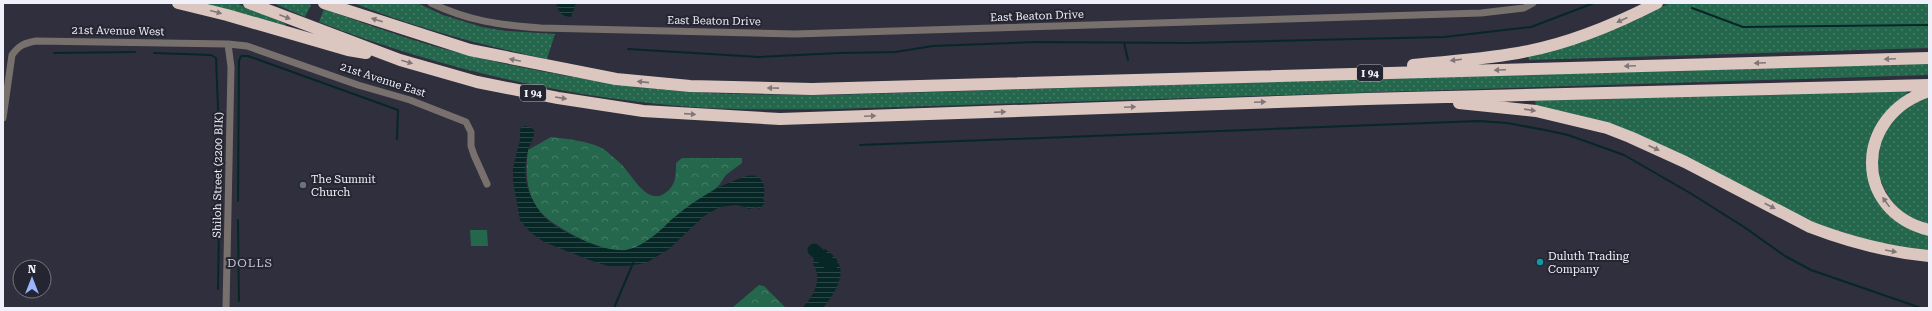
<svg xmlns="http://www.w3.org/2000/svg" width="1932" height="311" viewBox="0 0 1932 311" font-family="'Roboto Serif',serif">
<style>
.grass{fill:url(#grass-dots)}
.forest{fill:url(#forest-crowns)}
.green{fill:#25674d}
.water{fill:url(#water-rules)}
.lines{fill:none;stroke-linecap:round;stroke-linejoin:round}
.stream{stroke:#072727;stroke-width:2}
.river{stroke:#072727;stroke-width:13}
.minor{stroke:#78706d;stroke-width:7}
.motorway{stroke:#dbc7c0;stroke-width:12}
.oneway{fill:#807679}
.worship-dot{fill:#6b7280;stroke:#252532;stroke-width:1.5}
.culture-dot{fill:#0f9aa8;stroke:#252532;stroke-width:1.5}
.labels{text-anchor:middle;dominant-baseline:central;stroke-width:4;stroke-linejoin:round;paint-order:stroke}
.shield{fill:#252532;stroke:#b2b3bd;stroke-width:1}
.shield-label{font-size:10px;font-weight:bold;fill:#eff0f9}
.street-label{font-size:11px;fill:#eff0f9;stroke:#252532}
.poi-label{font-size:11px;fill:#eff0f9;stroke:#252532;text-anchor:start}
.neighbourhood-label{font-size:12px;letter-spacing:1px;fill:#c1c1d3;stroke:#252532}
</style>
<defs>
<pattern id="grass-dots" width="8" height="8" patternUnits="userSpaceOnUse"><rect width="8" height="8" fill="#25674d"/><path d="M2 2h.1M6 6h.1" fill="none" stroke="#457d67" stroke-width="1.8" stroke-linecap="round"/></pattern>
<pattern id="forest-crowns" width="20" height="18" patternUnits="userSpaceOnUse"><rect width="20" height="18" fill="#25674d"/><path d="M2 6a3 3 0 1 1 6 0M12 15a3 3 0 1 1 6 0" fill="none" stroke="#457d67"/></pattern>
<pattern id="water-rules" width="6" height="5" patternUnits="userSpaceOnUse"><rect width="6" height="5" fill="#072727"/><path d="M0 2.5h6" fill="none" stroke="#2b4747"/></pattern>
</defs>
<rect width="100%" height="100%" fill="#2f2f3d"/>
<!-- grass -->
<path class="grass" d="M194 3H236L286 24 285 28Z
M273 3H308L311 5 305 17Z
M353 3H417L443 15 482 27 506 31 555 34 547 59C481 45 416 28 353 3Z
M1669 3H1929V48L1529 60 1528 56 1634 21Z
M324 9C352 19 380 29 407 38 480 61 557 76 632 86 699 95 766 95 832 95L1929 62V75L833 109C791 109 750 110 708 108 575 100 443 70 319 22Z
M1905 89 1908 94 1895 102 1884 114 1871 134 1867 162 1899 223 1913 231 1929 235V250L1881 244 1816 224 1618 127 1579 115 1536 106 1535 100Z
M1929 96V225L1903 213 1891 201 1880 180 1877 157 1882 135 1904 108Z"/>
<!-- forest -->
<path class="forest" d="M551 137C566 139 592 141 605 150 611 155 618 161 623 166 633 177 648 206 665 193 676 186 676 175 676 163L682 158H742V163C737 167 730 171 725 176 722 180 720 185 716 188 709 195 698 199 691 205 671 220 652 245 626 250 604 254 576 237 558 226 528 209 524 182 528 150Z
M759 285 764 286 786 308H732Z"/>
<!-- green -->
<path class="green" d="M470 230H487L488 246H471Z"/>
<!-- water -->
<path class="water" d="M556 3H576L571 17C560 16 559 12 556 3Z
M524 126 530 127 534 130C535 138 530 143 528 150 525 162 524 178 528 189 532 201 540 214 550 222 565 234 607 253 626 250 637 248 647 241 656 234 661 230 666 225 671 220 692 202 715 187 741 178 748 176 756 173 761 180 765 185 765 193 763 200L766 202 759 209 757 207 749 209 745 207 736 205 720 207 704 216 669 249 646 263 627 266H608L592 261 544 242 530 232 520 220 513 181V168L520 140V129Z
M825 249C852 266 839 287 823 308H802C814 296 823 279 813 264L814 258Z"/>
<g class="lines">
<!-- stream -->
<path class="stream" d="M1692 8 1743 27 1929 25
M1124 43 1128 60
M628 49 759 57 840 53 895 52 933 46 1034 42 1189 43 1444 37 1531 27 1594 3
M54 53 135 52
M154 53 211 55 216 58 219 133
M860 145 1479 121 1507 123 1545 130 1568 135 1624 155 1690 193 1744 227 1785 256 1811 270 1921 308
M238 201 239 61 241 56H248L398 110 397 139
M238 220 239 301
M218 289 220 157
M614 308 633 263"/>
<!-- river -->
<path class="river" d="M814 250 831 265"/>
<!-- minor -->
<path class="minor" d="M431 3C469 21 499 25 541 28L795 34 1481 13 1524 8 1533 3
M3 118 12 55C19 45 25 43 36 41L228 44 247 46 358 85 410 100 466 122 471 132V146L474 155 487 184
M226 308 231 67 228 44"/>
<!-- motorway -->
<path class="motorway" d="M178 3 227 15 348 50 366 53
M249 3 400 60 477 82 558 98 643 111 780 119 1366 99 1929 85
M324 3 470 50 616 79 690 86 812 89 1929 58
M1413 65C1451 61 1491 59 1528 51 1574 42 1616 24 1657 3
M1929 91C1854 115 1852 211 1929 230
M1459 103 1536 111 1607 128 1630 137 1685 162 1810 227C1849 242 1887 252 1929 256"/>
</g>
<!-- one-way arrows -->
<defs><path id="oneway-solid" d="M-6-.8H1V-3.2L6.5 0L1 3.2V.8H-6Z"/></defs>
<g class="oneway">
<use href="#oneway-solid" transform="translate(216 12) rotate(15)"/>
<use href="#oneway-solid" transform="translate(285 17) rotate(21)"/>
<use href="#oneway-solid" transform="translate(377 20) rotate(-162)"/>
<use href="#oneway-solid" transform="translate(1622 20) rotate(155)"/>
<use href="#oneway-solid" transform="translate(1890 59) rotate(178)"/>
<use href="#oneway-solid" transform="translate(515 60) rotate(-168)"/>
<use href="#oneway-solid" transform="translate(1456 60) rotate(173)"/>
<use href="#oneway-solid" transform="translate(407 62) rotate(16)"/>
<use href="#oneway-solid" transform="translate(1760 63) rotate(178)"/>
<use href="#oneway-solid" transform="translate(1630 66) rotate(178)"/>
<use href="#oneway-solid" transform="translate(1500 70) rotate(178)"/>
<use href="#oneway-solid" transform="translate(643 82) rotate(-174)"/>
<use href="#oneway-solid" transform="translate(773 88) rotate(-179)"/>
<use href="#oneway-solid" transform="translate(561 98) rotate(9)"/>
<use href="#oneway-solid" transform="translate(1260 102) rotate(-2)"/>
<use href="#oneway-solid" transform="translate(1130 107) rotate(-2)"/>
<use href="#oneway-solid" transform="translate(1530 110) rotate(8)"/>
<use href="#oneway-solid" transform="translate(1000 112) rotate(-2)"/>
<use href="#oneway-solid" transform="translate(690 114) rotate(4)"/>
<use href="#oneway-solid" transform="translate(870 116) rotate(-2)"/>
<use href="#oneway-solid" transform="translate(1654 148) rotate(25)"/>
<use href="#oneway-solid" transform="translate(1886 202) rotate(-126)"/>
<use href="#oneway-solid" transform="translate(1770 206) rotate(27)"/>
<use href="#oneway-solid" transform="translate(1891 251) rotate(10)"/>
</g>
<!-- markers -->
<circle class="worship-dot" cx="303" cy="185" r="4"/>
<circle class="culture-dot" cx="1540" cy="262" r="4"/>
<g class="labels">
<!-- shield labels -->
<g class="shield">
<rect x="1357" y="65" width="26" height="16" rx="3"/>
<rect x="520" y="85" width="26" height="16" rx="3"/>
</g>
<g class="shield-label">
<text x="1370" y="73">I 94</text>
<text x="533" y="93">I 94</text>
</g>
<!-- street labels -->
<g class="street-label">
<text transform="translate(1037 16) rotate(-2)">East Beaton Drive</text>
<text transform="translate(714 21) rotate(1)">East Beaton Drive</text>
<text transform="translate(118 31) rotate(1)">21st Avenue West</text>
<text transform="translate(383 80) rotate(18)">21st Avenue East</text>
<text transform="translate(218 175) rotate(-89)">Shiloh Street (2200 BIK)</text>
</g>
<!-- poi labels -->
<g class="poi-label">
<text x="311" y="179">The Summit<tspan x="311" dy="13">Church</tspan></text>
<text x="1548" y="256">Duluth Trading<tspan x="1548" dy="13">Company</tspan></text>
</g>
<!-- neighbourhood labels -->
<g class="neighbourhood-label">
<text x="250" y="263">DOLLS</text>
</g>
</g>
<!-- border -->
<rect width="1932" height="311" fill="none" stroke="#eff0f9" stroke-width="8"/>
<!-- north arrow -->
<g transform="translate(32 279)"><circle r="19" fill="#252532" stroke="#767682"/>
<path d="M0-3L7 15L0 10L-7 15Z" fill="#9ab5fd"/>
<text y="-6" font-size="11" font-weight="bold" text-anchor="middle" fill="#eff0f9">N</text>
</g>
</svg>
